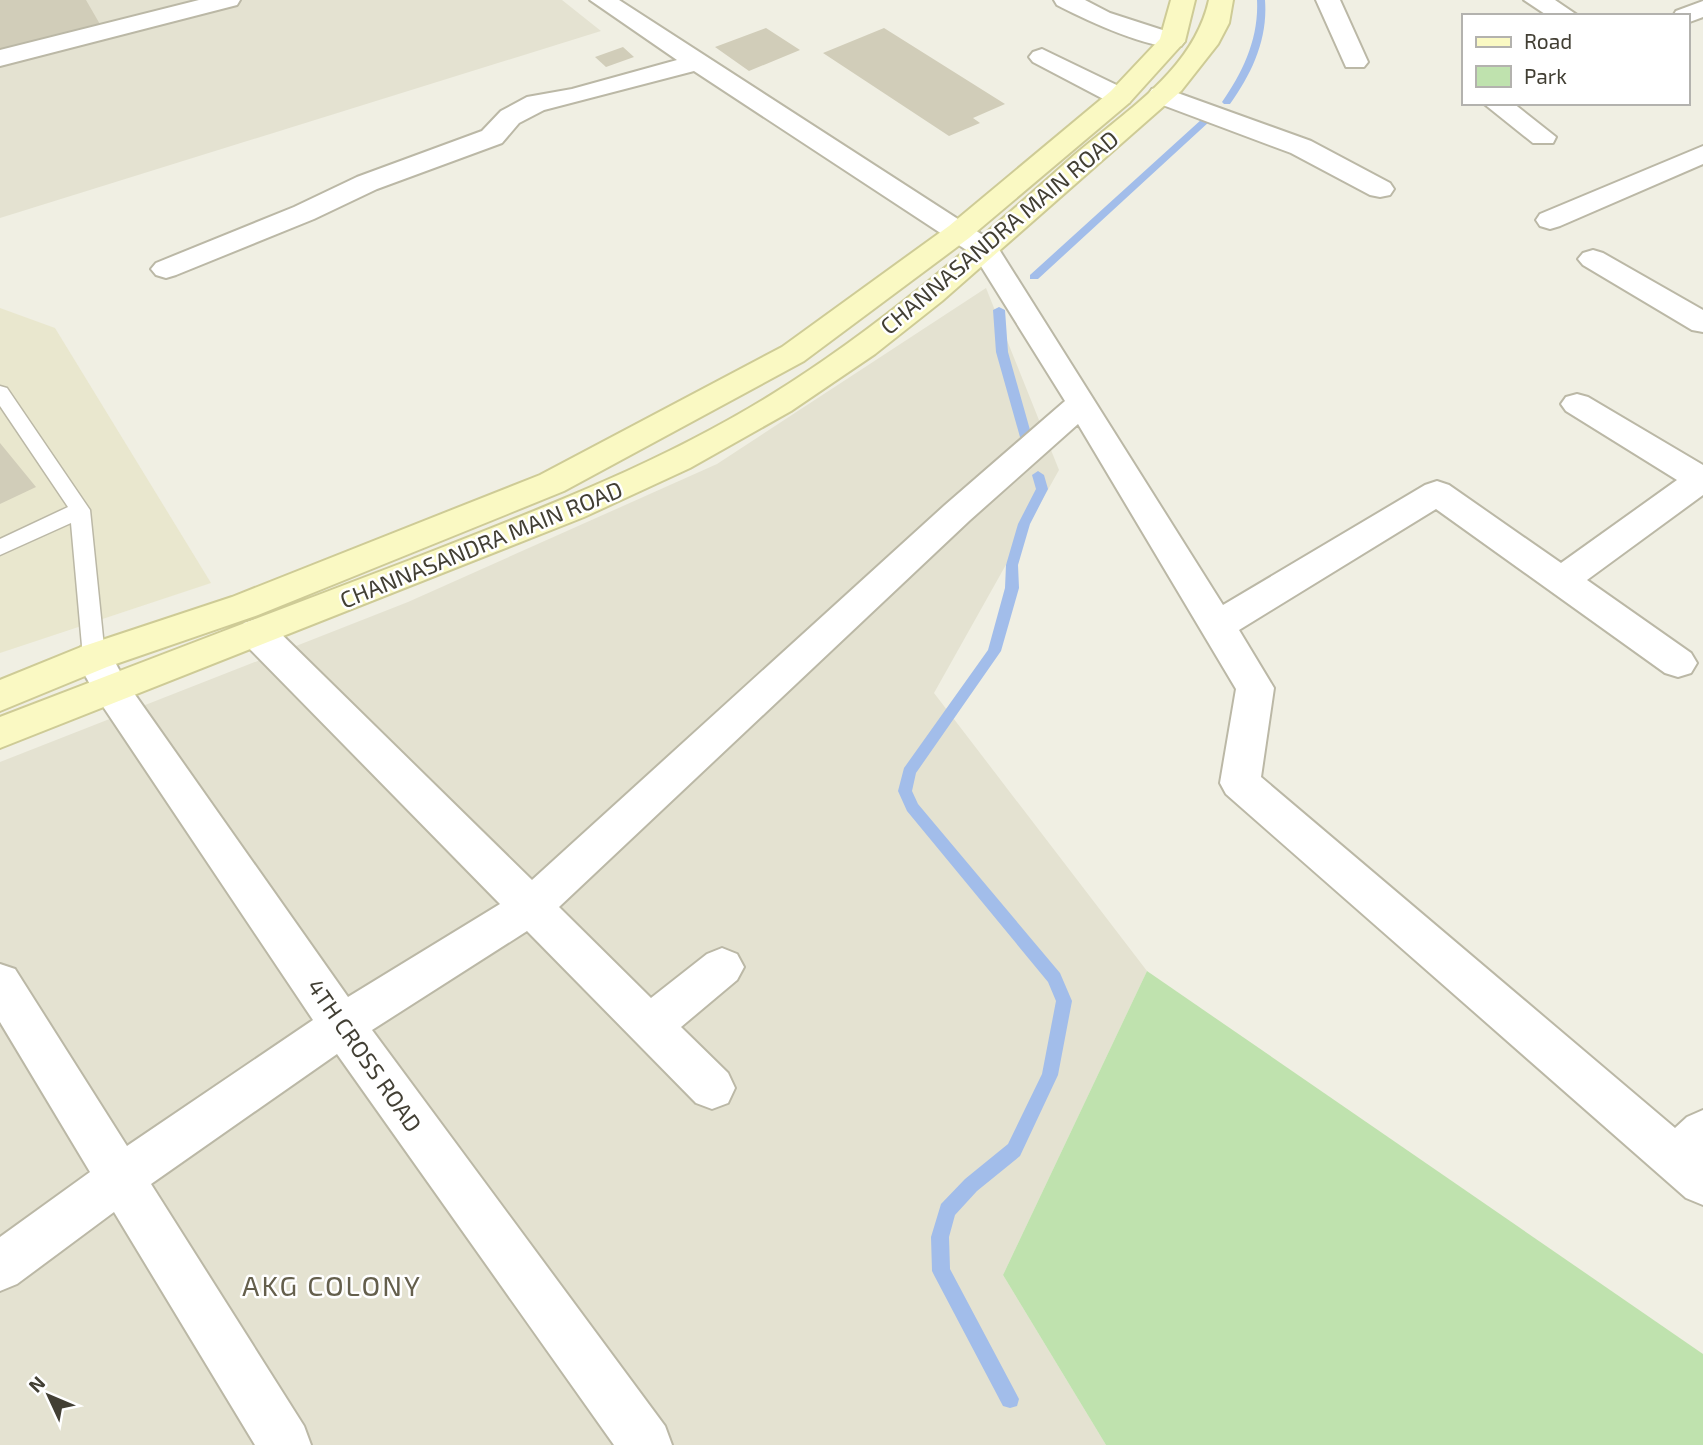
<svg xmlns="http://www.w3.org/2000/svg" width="1703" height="1445" viewBox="0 0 1703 1445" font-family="'Exo 2',sans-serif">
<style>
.residential{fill:#e4e2d1}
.education{fill:#e9e7ce}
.green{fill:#bfe2ae}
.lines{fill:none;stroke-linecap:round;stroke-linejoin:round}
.stream{fill:#a2bdea;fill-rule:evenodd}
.building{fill:#d1cdb9}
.lane-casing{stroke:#bbb8a6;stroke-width:3}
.street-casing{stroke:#bbb8a6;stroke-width:4}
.secondary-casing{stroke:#cecb96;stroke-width:4}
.lane{fill:#fff;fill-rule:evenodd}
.street{fill:#fff;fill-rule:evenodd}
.secondary{fill:#faf9c3;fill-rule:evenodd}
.labels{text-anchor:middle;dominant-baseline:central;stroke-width:5;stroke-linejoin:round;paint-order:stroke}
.street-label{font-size:23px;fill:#423f34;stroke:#fff}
.near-neighbourhood-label{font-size:28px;letter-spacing:2px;fill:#645f4c;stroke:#fff}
</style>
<rect width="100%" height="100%" fill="#f0efe3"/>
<!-- residential -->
<path class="residential" d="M0 0H562L601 31 0 218Z
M986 288 1059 470 934 693 1147 971 1003 1275 1106 1445H0V762L408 602 717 464Z"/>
<!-- education -->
<path class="education" d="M0 308 55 328 211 583 0 653Z"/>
<!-- green -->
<path class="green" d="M1147 971 1703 1354V1445H1106L1003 1275Z"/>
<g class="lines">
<!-- stream -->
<path class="stream" d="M1257 0H1265C1268 39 1252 73 1230 104H1224L1222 102C1243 72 1259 38 1257 0Z
M1202 119 1210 121 1038 279H1030V275Z
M999 307 1005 310 1008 352 1032 437 1026 441 1020 437 996 352 993 310Z
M1038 471 1044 475 1048 489 1030 524 1018 565 1019 588 1001 651 916 773 912 791 918 804 1060 973 1072 1001 1058 1075 1020 1156 977 1191 955 1215 949 1237 950 1269 1019 1399 1017 1406 1010 1408 1003 1406 935 1277 932 1271 931 1237 941 1204 965 1179 1008 1144 1042 1074 1056 1001 1048 982 907 811 898 791 904 768 988 650 1005 588 1006 565 1018 524 1036 489 1032 475Z"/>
</g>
<!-- building -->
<path class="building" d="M0 0H86L101 26 0 52Z
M766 28 800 50 749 71 715 47Z
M884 28 1005 104 973 118 980 123 949 136 823 53Z
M623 47 634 57 606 67 595 57Z
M0 443 36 487 0 504Z"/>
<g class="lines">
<!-- lane casing -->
<g class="lane-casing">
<path id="lane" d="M0 386 7 388 90 510 105 657 102 663H86L83 657 71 523 0 555V539L68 507 0 406Z"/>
</g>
<!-- street casing -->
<g class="street-casing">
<path id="street" d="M199 0H240L237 5 0 66V50Z
M590 0H619L995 243 1223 605 1425 485 1437 481 1449 485 1561 563 1677 480 1566 411 1561 404 1566 397 1577 394 1588 397 1703 465V495L1587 580 1691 653 1697 663 1691 673 1678 677 1665 673 1436 509 1239 630 1274 688 1261 777 1675 1128 1687 1117 1703 1110V1205L1686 1198 1226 794 1220 783 1236 689 1078 424 969 521 559 907 651 998 707 954 722 948 737 954 744 967 737 980 681 1027 728 1073 735 1088 728 1103 712 1109 696 1103 527 931 372 1030 665 1426 672 1445H614L337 1054 151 1184 304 1426 311 1445H255L114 1212 17 1284 0 1291V1237L90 1172 0 1022V964L15 969 127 1146 313 1020 98 699 75 657 81 647 94 643 107 647 124 679 348 997 500 904 244 643 239 633 244 623 257 619 270 623 532 880 945 505 1065 401 974 255 694 71 544 110 519 123 502 143 377 189 314 219 176 275 166 278 156 275 151 269 156 263 294 207 357 177 482 131 501 111 527 97 572 89 677 60Z
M1054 0H1085L1110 13 1181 36 1185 41 1181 46C1155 53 1082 18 1057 5Z
M1316 0H1340L1368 62 1364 67H1346Z
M1524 0H1555L1577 15 1548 16Z
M1703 1V17L1687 23V16H1673L1676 11Z
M1042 49 1129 91 1133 97 1129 103H1111L1033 62 1029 57 1033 52Z
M1161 87 1311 141 1390 183 1394 189 1390 195 1380 197 1370 195 1291 153 1152 101 1148 95 1152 89Z
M1483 103H1513L1556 137 1553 143H1533Z
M1703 146V164L1560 226 1550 229 1540 226 1536 220 1540 214Z
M1593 250 1603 253 1703 310V332L1692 330 1583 265 1578 259 1583 253Z"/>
</g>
<!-- secondary casing -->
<g class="secondary-casing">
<path id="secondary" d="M1171 0H1195L1185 41 1129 103 969 238 804 361 564 491 258 615 107 667 0 711V680L81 647 232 597 540 475 782 347 949 226 1111 91 1160 39Z
M1209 0H1233L1229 23 1218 44 1181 91 942 301 875 354 791 411 690 468 584 517 0 748V717C137 664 274 612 410 560 533 512 658 465 771 395 879 328 975 244 1070 159 1122 113 1193 72 1209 0Z"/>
</g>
<!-- lane -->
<use href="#lane" class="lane"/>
<!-- street -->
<use href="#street" class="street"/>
<!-- secondary -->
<use href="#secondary" class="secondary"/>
</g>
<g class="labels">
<!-- street labels -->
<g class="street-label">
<text transform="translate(999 232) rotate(-40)">CHANNASANDRA MAIN ROAD</text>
<text transform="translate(481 544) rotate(-22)">CHANNASANDRA MAIN ROAD</text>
<text transform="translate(365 1055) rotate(55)">4TH CROSS ROAD</text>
</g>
<!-- near-neighbourhood labels -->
<g class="near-neighbourhood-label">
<text x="332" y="1285">AKG COLONY</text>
</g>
</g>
<!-- legend -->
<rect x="1462" y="14" width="228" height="91" fill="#ffffff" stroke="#b3b2ae" stroke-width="2"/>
<rect x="1476" y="37" width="35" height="10" fill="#faf9c3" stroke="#b3b2ae" stroke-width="2"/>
<text x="1524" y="49" font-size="21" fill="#423f34">Road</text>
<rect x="1476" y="66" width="35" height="21" fill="#bfe2ae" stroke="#b3b2ae" stroke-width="2"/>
<text x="1524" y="84" font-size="21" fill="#423f34">Park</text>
<!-- north arrow -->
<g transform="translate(49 1396) rotate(314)" stroke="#ffffff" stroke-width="5" paint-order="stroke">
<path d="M0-5L12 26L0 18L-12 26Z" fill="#423f34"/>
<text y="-10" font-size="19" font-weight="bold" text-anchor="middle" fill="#423f34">N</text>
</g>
</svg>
